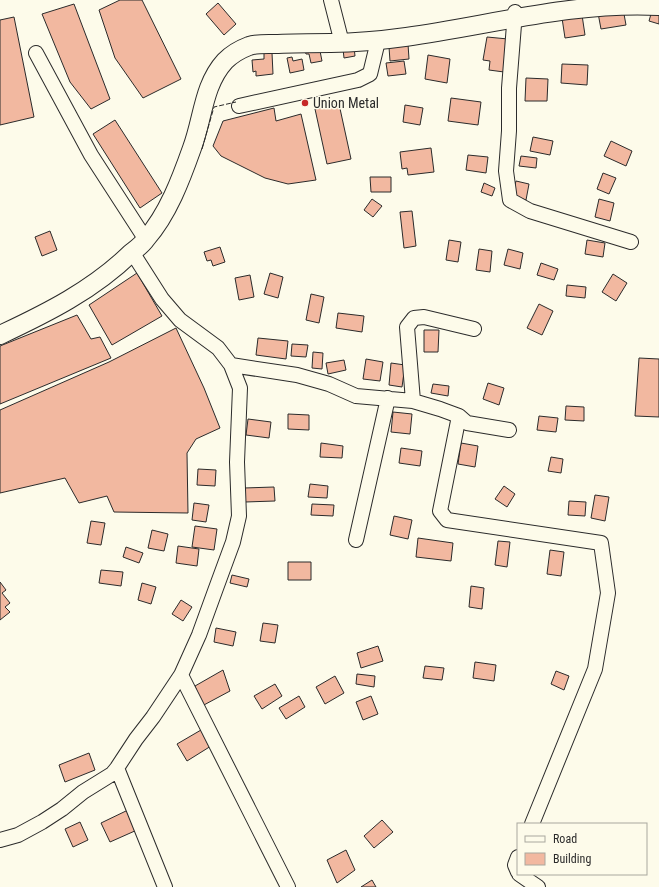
<svg xmlns="http://www.w3.org/2000/svg" width="659" height="887" viewBox="0 0 659 887" font-family="'Roboto Condensed',sans-serif">
<style>
.building{fill:#f2b8a0;stroke:#2b2b2b}
.lines{fill:none;stroke-linecap:round;stroke-linejoin:round}
.minor-casing{stroke:#2b2b2b;stroke-width:16}
.major-casing{stroke:#2b2b2b;stroke-width:20}
.minor{stroke:#fdfbea;stroke-width:14}
.major{stroke:#fdfbea;stroke-width:18}
.fence{stroke:#2b2b2b;stroke-width:1;stroke-dasharray:5 2;stroke-linecap:butt}
.poi-dot{fill:#c62828;stroke:#fdfbea;stroke-width:1.5}
.labels{text-anchor:middle;dominant-baseline:central;stroke-width:3;stroke-linejoin:round;paint-order:stroke}
.poi-label{font-size:14px;fill:#2b2b2b;stroke:#fdfbea;text-anchor:start}
</style>
<rect width="100%" height="100%" fill="#fdfbea"/>
<!-- building -->
<path class="building" d="M120 0H142L181 79 143 98 115 58 99 10Z
M218 3 236 24 224 35 206 14Z
M74 4 110 99 91 109 70 82 42 14Z
M653 7 659 9V24L649 21Z
M598 13 624 14 626 25 601 29Z
M582 15 585 35 565 38 562 18Z
M14 17 34 117 0 125V20Z
M487 37 508 39 504 72 489 70 490 61 483 60Z
M408 44 409 59 390 61 389 47Z
M354 47 355 56 344 58 343 49Z
M304 49 320 51 322 61 311 63 309 54H306Z
M264 53H272L273 74 256 76V71L253 72 252 60 264 59Z
M428 55 450 59 447 83 425 79Z
M292 57 293 61 302 59 304 70 290 73 287 58Z
M404 61 406 74 388 76 386 63Z
M562 64 588 65 587 85 561 83Z
M526 78 548 79 547 101H525Z
M451 98 481 102 478 125 448 121Z
M339 104 351 159 327 164 315 109Z
M405 105 423 108 420 125 403 122Z
M274 108 276 121 301 114 316 180 288 184 265 178 221 156 213 146 223 121Z
M115 120 162 193 140 208 93 134Z
M533 137 553 141 550 155 530 151Z
M611 141 632 151 626 166 604 156Z
M431 148 434 172 408 175 407 168 402 169 400 152Z
M468 155 488 157 486 173 466 170Z
M521 156 537 158 536 168 519 166Z
M603 173 616 178 609 194 597 189Z
M370 177H391V192H371Z
M516 181 529 184 526 200 512 196Z
M484 183 495 188 492 196 481 192Z
M372 199 382 206 373 217 364 210Z
M599 199 614 203 610 221 595 217Z
M412 211 416 246 404 248 400 212Z
M50 231 57 250 42 256 35 237Z
M449 240 461 242 458 262 446 260Z
M587 240 605 243 603 257 585 254Z
M220 247 225 262 213 266 211 260 207 261 204 252Z
M479 249 492 251 490 272 476 270Z
M508 249 523 253 520 269 504 265Z
M541 263 558 269 554 280 537 275Z
M137 273 162 316 112 345 89 305Z
M270 273 283 277 278 298 264 294Z
M613 274 627 283 616 301 602 292Z
M250 275 254 297 239 300 235 278Z
M567 285 586 287 585 298 566 296Z
M311 294 324 297 319 323 306 320Z
M539 304 553 311 542 335 527 328Z
M338 313 364 316 362 332 336 328Z
M77 315 91 339 100 337 111 358 0 404V346Z
M176 328 204 388 220 428 196 439 187 453 188 513 114 512 107 496 79 503 65 478 0 493V410L109 362Z
M424 330H439L438 352H424Z
M258 338 288 341 286 359 256 355Z
M292 344 308 345 306 357 291 356Z
M313 352 323 353 322 369 312 368Z
M639 358 659 359V417L635 416Z
M366 359 383 362 380 381 363 379Z
M344 360 346 370 328 374 326 363Z
M391 363 405 365 402 387 389 385Z
M488 383 504 388 499 405 483 399Z
M433 384 449 386 448 396 431 393Z
M566 406 584 407V421L565 420Z
M393 412 412 414 410 434 391 432Z
M288 414 309 415V430L288 429Z
M539 416 558 418 556 432 537 430Z
M248 419 271 422 269 438 246 435Z
M321 443 343 446 342 458 320 457Z
M461 443 478 446 475 467 458 464Z
M401 448 422 451 420 466 399 463Z
M551 457 563 459 561 473 548 471Z
M198 469 216 470 215 486 197 485Z
M310 484 328 486 327 498 308 497Z
M504 486 515 494 507 507 495 499Z
M274 487 275 501 245 502 244 488Z
M595 495 609 497 605 521 591 518Z
M569 501 586 502 585 516 568 515Z
M194 503 209 505 206 522 192 520Z
M312 504 334 505 333 516 311 515Z
M394 516 412 520 408 539 390 535Z
M91 521 105 523 101 545 87 543Z
M195 526 217 529 214 550 192 547Z
M152 530 168 534 164 551 148 548Z
M418 538 453 543 451 561 416 557Z
M498 541 510 542 507 567 495 565Z
M178 546 199 549 197 566 176 563Z
M126 547 143 553 139 563 123 557Z
M550 550 564 552 561 576 547 574Z
M288 562H311V580H288Z
M101 570 123 572 121 586 99 583Z
M232 575 249 579 247 587 230 583Z
M0 582 6 590 2 593 10 603 5 607 10 612 0 620Z
M142 583 156 587 151 604 138 600Z
M471 586 484 588 482 609 469 607Z
M181 600 192 607 183 621 172 614Z
M263 623 278 625 275 643 260 641Z
M216 628 236 632 233 646 214 642Z
M378 646 383 661 361 668 357 653Z
M475 662 496 665 494 681 473 678Z
M425 666 444 668 442 680 423 678Z
M223 670 230 691 202 706 195 686Z
M556 671 569 676 564 690 551 684Z
M357 674 375 676 374 687 356 684Z
M335 676 344 693 325 704 316 687Z
M275 684 282 696 262 709 254 696Z
M299 696 305 707 286 719 279 708Z
M371 696 378 714 363 720 356 702Z
M201 730 211 746 187 761 177 744Z
M89 753 95 770 65 782 59 765Z
M128 810 137 830 110 842 101 823Z
M382 820 393 832 374 848 364 836Z
M80 822 88 840 73 847 65 829Z
M346 850 355 870 337 883 327 860Z
M372 880 376 887H361Z"/>
<g class="lines">
<!-- minor casing -->
<g class="minor-casing">
<path id="minor" d="M331 0 342 43
M515 12 509 88V131L506 171 510 200 530 211 631 242
M36 53 91 155 146 240
M239 106 358 80 370 74 378 41
M231 365 297 375 329 384 356 396 413 401 440 409 459 416 467 423 509 430
M413 401 407 327 414 318 424 317 474 329
M459 416 440 511 447 520 601 543 608 593 595 669 532 824
M356 540 388 398
M181 675 288 887
M117 768 165 887
M0 840 18 835 42 822 62 809 83 792 112 774 117 768 136 739 153 717 181 675 199 635 215 591 233 542 239 516 237 462 240 388 231 365 218 348 180 320 162 299 132 252
M518 857 515 865 518 872
M519 874 538 887"/>
</g>
<!-- major casing -->
<g class="major-casing">
<path id="major" d="M0 335C47 313 93 290 131 253 136 249 142 245 146 239 168 214 181 179 192 148 203 119 203 85 225 61 231 55 241 49 249 46 258 43 269 44 278 44 296 43 313 43 331 43 441 42 548 0 659 6"/>
</g>
<!-- minor -->
<use href="#minor" class="minor"/>
<!-- major -->
<use href="#major" class="major"/>
<!-- fence -->
<path class="fence" d="M202 149 214 107 236 102"/>
</g>
<!-- markers -->
<circle class="poi-dot" cx="305" cy="103" r="4"/>
<g class="labels">
<!-- poi labels -->
<g class="poi-label">
<text x="313" y="103">Union Metal</text>
</g>
</g>
<!-- legend -->
<rect x="517" y="823" width="130" height="52" fill="#fdfbea" stroke="#a9a89e"/>
<rect x="525" y="836" width="20" height="6" fill="#fdfbea" stroke="#a9a89e"/>
<text x="553" y="843" font-size="12" fill="#2b2b2b">Road</text>
<rect x="525" y="853" width="20" height="12" fill="#f2b8a0" stroke="#a9a89e"/>
<text x="553" y="863" font-size="12" fill="#2b2b2b">Building</text>
</svg>
